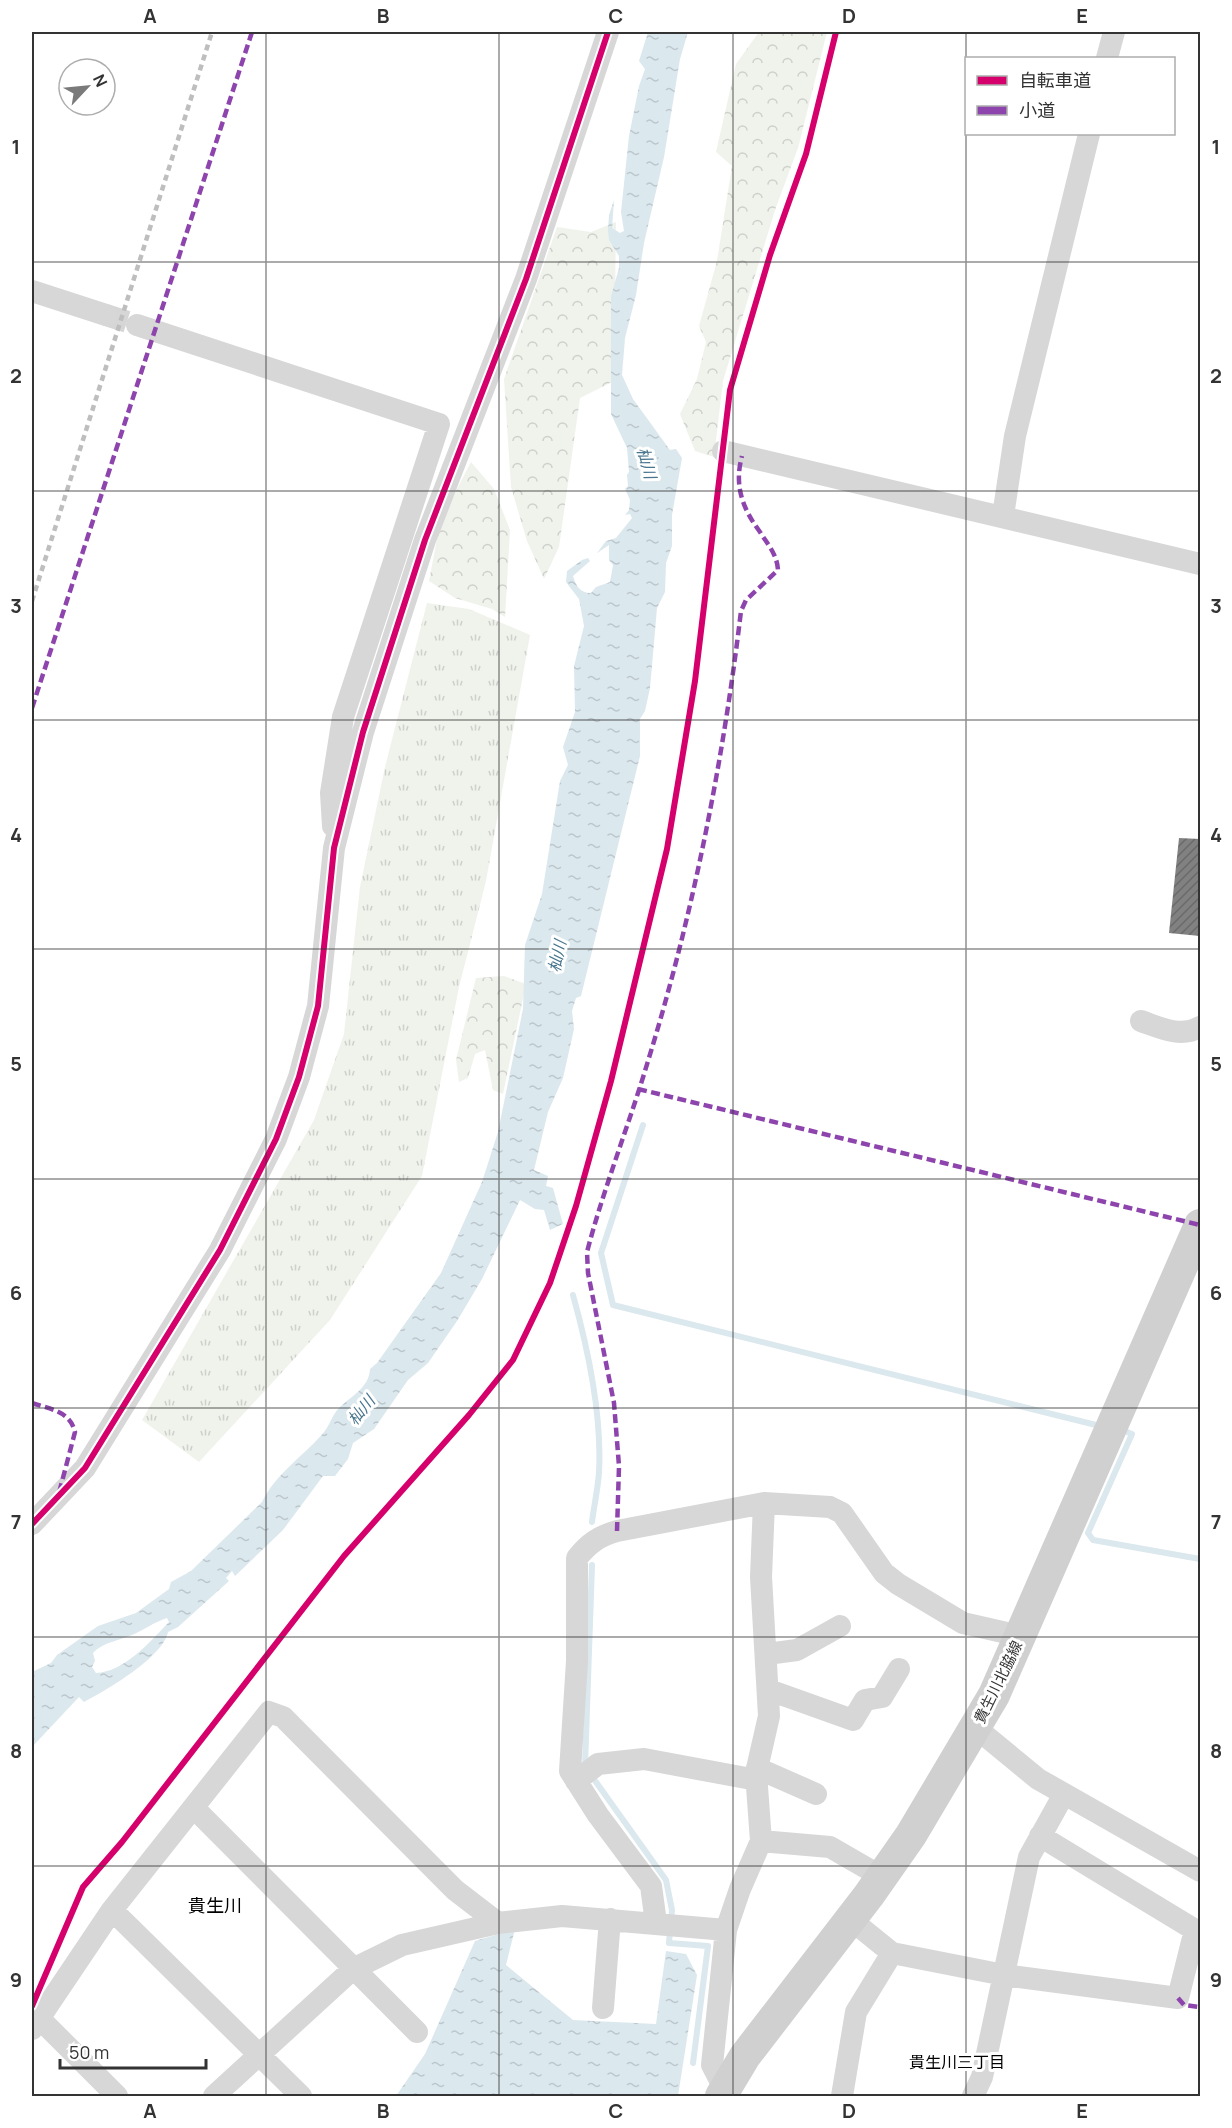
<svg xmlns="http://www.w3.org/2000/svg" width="1232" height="2128" viewBox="0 0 1232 2128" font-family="Manrope,'Noto Sans JP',sans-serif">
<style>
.grass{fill:url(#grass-tufts)}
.forest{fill:url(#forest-crowns)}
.water{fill:url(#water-ripples);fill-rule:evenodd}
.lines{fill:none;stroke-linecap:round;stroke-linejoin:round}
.stream{stroke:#dbe8ee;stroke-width:6}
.building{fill:url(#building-hatch)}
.street-tunnel{stroke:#d6d6d6;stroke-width:22;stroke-dasharray:22 11;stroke-linecap:butt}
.street{stroke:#d7d7d7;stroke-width:22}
.secondary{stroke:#d0d0d0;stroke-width:32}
.rail{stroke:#bebebe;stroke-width:4.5;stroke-dasharray:6 4.5;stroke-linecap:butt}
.quiet{stroke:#8e44ad;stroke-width:4.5;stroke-dasharray:9 4.5;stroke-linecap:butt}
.cycleway-casing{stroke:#fff;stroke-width:10}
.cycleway{stroke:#d6006c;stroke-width:6}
.grid{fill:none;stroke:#333;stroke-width:1.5;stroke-opacity:0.55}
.labels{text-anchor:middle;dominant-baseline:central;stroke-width:6;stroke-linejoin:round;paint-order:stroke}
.street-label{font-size:15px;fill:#333;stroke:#fff}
.water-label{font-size:16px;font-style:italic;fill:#48758e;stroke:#fff}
.neighbourhood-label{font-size:16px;fill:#000;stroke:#fff}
.quarter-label{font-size:18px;fill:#000;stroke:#fff}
.neatline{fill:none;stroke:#333;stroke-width:2}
.grid-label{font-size:20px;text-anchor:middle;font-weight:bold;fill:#333}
</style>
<defs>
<pattern id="grass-tufts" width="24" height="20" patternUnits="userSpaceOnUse" patternTransform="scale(1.5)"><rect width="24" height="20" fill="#f0f3ec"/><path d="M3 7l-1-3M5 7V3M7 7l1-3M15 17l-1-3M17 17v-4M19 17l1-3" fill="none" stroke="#ced1cb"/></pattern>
<pattern id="forest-crowns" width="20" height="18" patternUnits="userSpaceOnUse" patternTransform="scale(1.5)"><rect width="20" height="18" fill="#f0f3ec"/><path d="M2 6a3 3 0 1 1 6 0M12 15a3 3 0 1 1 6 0" fill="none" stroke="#ced1cb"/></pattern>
<pattern id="water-ripples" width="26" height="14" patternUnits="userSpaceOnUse" patternTransform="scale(1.5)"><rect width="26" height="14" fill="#dbe8ee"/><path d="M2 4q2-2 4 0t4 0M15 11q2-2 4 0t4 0" fill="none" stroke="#bcc7cd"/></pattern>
<pattern id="building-hatch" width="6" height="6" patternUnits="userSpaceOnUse" patternTransform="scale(1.5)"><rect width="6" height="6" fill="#818181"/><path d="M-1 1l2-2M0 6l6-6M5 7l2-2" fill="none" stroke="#6a6a6a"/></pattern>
</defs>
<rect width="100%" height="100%" fill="#fff"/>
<!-- grass -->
<path class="grass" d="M427 603 469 609 530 635 486 881 459 987 422 1176 330 1320 199 1462 142 1420 314 1120 344 1034 360 887 385 767Z"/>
<!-- forest -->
<path class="forest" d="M759 32H827L798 148 775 210 723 381 714 457 695 451 680 414 697 379 706 342 699 326 717 261 732 166 716 152 736 64Z
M616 222 614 381 580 398 559 547 544 579 527 541 511 487 504 379 557 227 591 232Z
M471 462 494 489 510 530 505 617 492 609 455 598 429 581 438 534 448 506Z
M504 976 526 984 503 1094 493 1090 485 1050 475 1054 468 1078 459 1082 456 1060 476 978Z"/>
<!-- water -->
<path class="water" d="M648 32H688L680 59 664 157 644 243 636 295 625 338 622 375 633 399 670 450 676 449 682 458 672 515V546L666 563 665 592 657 608 650 688 645 711 640 719V756L581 996 576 998 572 1011 574 1029 563 1078 548 1112 534 1170 548 1176 546 1186 553 1188 563 1224 550 1230 544 1210 535 1209 520 1200 482 1279 457 1321 428 1363 408 1380 374 1429 353 1443 348 1459 335 1476H323L283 1530 235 1576 232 1571 226 1578 229 1581 178 1627 168 1632C163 1657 107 1690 84 1702L79 1697 32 1747V1672L51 1663 57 1655 98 1626 136 1613 169 1589 171 1582 191 1571 262 1502C276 1473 304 1456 324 1432 330 1425 332 1415 339 1408 351 1396 369 1388 370 1369L377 1363 441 1273 482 1182 498 1132 523 1009 525 945 542 894 560 781 568 765 563 747 575 712 574 666 584 626 579 599 566 582 567 571 582 560 588 558 590 561 573 576C576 586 580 593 591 593L596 587 610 582 613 565 609 560V545L597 553 606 541 616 538 632 518 630 514 625 515 629 510 630 500 625 489 628 486 627 475 629 472 627 448 611 414V296L619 268V256L609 240 608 231 609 215 614 200 612 228 620 233 624 231 621 212 629 136 639 86 645 69 639 61ZM167 1618 169 1622C150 1642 124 1672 96 1673L92 1667 95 1661 93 1653C103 1642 118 1641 132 1635 144 1630 154 1622 167 1618Z
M515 1929 506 1965 573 2020 656 2024 666 1951 686 1954 697 1975 678 2096H396L425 2054 475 1941Z"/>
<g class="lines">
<!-- stream -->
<path class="stream" d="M643 1125 601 1253 613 1305 1096 1425
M573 1295C588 1349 602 1416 599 1472 598 1489 594 1505 592 1522
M1127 1432 1132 1434 1088 1533 1093 1540 1200 1559
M585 1766 592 1565
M591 1775 666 1880 672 1910 671 1920
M670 1930 669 1943 708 1946 693 2063"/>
</g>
<!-- building -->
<path class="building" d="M1179 838 1200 839V936L1169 933Z"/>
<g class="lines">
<!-- street-tunnel -->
<path class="street-tunnel" d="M106 315 137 325"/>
<!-- street -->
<path class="street" d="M1107 58 1114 32
M32 291 106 315
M137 325 439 424 343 717 331 793 333 826
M723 451 1200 564
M1003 516 1015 436 1089 134
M1141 1021C1161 1028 1180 1038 1200 1027
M32 1524 85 1468 220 1250 276 1139 299 1077 318 1006 334 848 363 732 425 540 526 279 608 32
M767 1654 797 1650 840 1626
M769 1690 853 1720 865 1700 882 1697 899 1669
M976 1728 1038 1779 1200 1871
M757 1768 816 1794
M576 1781 598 1764 644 1759 757 1780
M194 1808 417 2032
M761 1841 830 1847 882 1877
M112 1910 301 2096
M850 1919 892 1953 1004 1975 1178 1998 1195 1930 1040 1836
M656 1923 651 1886 598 1815 570 1771 577 1661V1558C588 1544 599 1536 617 1531L764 1503 830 1507 842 1513 884 1573 898 1584 963 1623 1020 1636
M603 2008 610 1919
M38 2017 117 2096
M32 2029 112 1910 269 1712 283 1717 455 1890 498 1923
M724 2088 712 2065 726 1930 740 1889 761 1841 756 1773 769 1716 761 1577 764 1503
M214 2096 353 1969 402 1945 498 1923 562 1916 726 1930
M842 2096 856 2012 892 1953
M973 2096 982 2077 1029 1857 1064 1794"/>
<!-- secondary -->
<path class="secondary" d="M721 2096 745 2056 869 1895 911 1835 994 1695 1200 1225"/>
<!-- rail -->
<path class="rail" d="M32 601 212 32"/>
<!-- quiet -->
<path class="quiet" d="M32 708 252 32
M638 1089 1200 1225
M32 1403C50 1409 70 1411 75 1432L59 1493
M617 1531 619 1466 614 1403 588 1273 587 1252C604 1187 629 1125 648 1061 693 915 723 762 741 611L746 600 778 570C777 554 768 545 760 532 742 508 734 485 742 456
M1178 1998 1184 2005 1200 2007"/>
<!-- cycleway casing -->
<g class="cycleway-casing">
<path id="cycleway" d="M32 1524 85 1468 220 1250 276 1139 299 1077 318 1006 334 848 363 732 425 540 526 279 608 32
M32 2006 83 1887 122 1842 344 1556 469 1415 513 1360 550 1283 576 1206 611 1081 667 849 695 681 730 390 770 255 806 154 836 32"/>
</g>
<!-- cycleway -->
<use href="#cycleway" class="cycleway"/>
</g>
<!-- grid -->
<path class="grid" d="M266 32V2096M499 32V2096M733 32V2096M966 32V2096M32 262H1200M32 491H1200M32 720H1200M32 949H1200M32 1179H1200M32 1408H1200M32 1637H1200M32 1866H1200"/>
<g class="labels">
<!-- street labels -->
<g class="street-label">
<text transform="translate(998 1682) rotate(-64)">貴生川北脇線</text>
</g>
<!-- water labels -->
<g class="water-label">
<text transform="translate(647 463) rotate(75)">杣川</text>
<text transform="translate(557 956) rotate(-78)">杣川</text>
<text transform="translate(361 1410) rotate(-51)">杣川</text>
</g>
<!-- neighbourhood labels -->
<g class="neighbourhood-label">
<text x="957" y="2062">貴生川三丁目</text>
</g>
<!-- quarter labels -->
<g class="quarter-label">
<text x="215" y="1905">貴生川</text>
</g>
</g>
<!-- border -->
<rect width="1232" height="2128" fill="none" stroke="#ffffff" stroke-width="66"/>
<!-- legend -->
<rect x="965" y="57" width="210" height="78" fill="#ffffff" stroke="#adadad" stroke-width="1.5"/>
<rect x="977" y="76" width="30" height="9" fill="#d6006c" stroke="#adadad" stroke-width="1.5"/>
<text x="1019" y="87" font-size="18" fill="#333333">自転車道</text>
<rect x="977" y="106" width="30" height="9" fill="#8e44ad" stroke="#adadad" stroke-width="1.5"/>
<text x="1019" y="117" font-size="18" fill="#333333">小道</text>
<!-- north arrow -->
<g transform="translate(87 87) rotate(64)"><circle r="28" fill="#ffffff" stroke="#adadad" stroke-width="1.5"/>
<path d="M0-4.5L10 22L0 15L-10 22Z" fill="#7a7a7a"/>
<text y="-9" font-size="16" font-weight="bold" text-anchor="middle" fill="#333333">N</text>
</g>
<!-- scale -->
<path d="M60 2059v9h146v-9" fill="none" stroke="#333333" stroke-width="3"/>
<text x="69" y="2059" font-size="18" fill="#333333" stroke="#ffffff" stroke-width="4.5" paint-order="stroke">50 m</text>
<rect x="33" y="33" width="1166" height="2062" class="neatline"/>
<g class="grid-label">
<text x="150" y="23">A</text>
<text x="383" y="23">B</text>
<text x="616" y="23">C</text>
<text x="849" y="23">D</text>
<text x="1082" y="23">E</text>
<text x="16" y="154">1</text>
<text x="1216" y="154">1</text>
<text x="16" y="383">2</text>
<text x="1216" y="383">2</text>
<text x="16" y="613">3</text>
<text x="1216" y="613">3</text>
<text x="16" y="842">4</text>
<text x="1216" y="842">4</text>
<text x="16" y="1071">5</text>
<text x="1216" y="1071">5</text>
<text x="16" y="1300">6</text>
<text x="1216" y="1300">6</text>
<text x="16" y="1529">7</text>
<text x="1216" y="1529">7</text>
<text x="16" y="1758">8</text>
<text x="1216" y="1758">8</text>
<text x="16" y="1987">9</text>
<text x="1216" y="1987">9</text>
<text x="150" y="2118">A</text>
<text x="383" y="2118">B</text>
<text x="616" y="2118">C</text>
<text x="849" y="2118">D</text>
<text x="1082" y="2118">E</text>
</g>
</svg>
